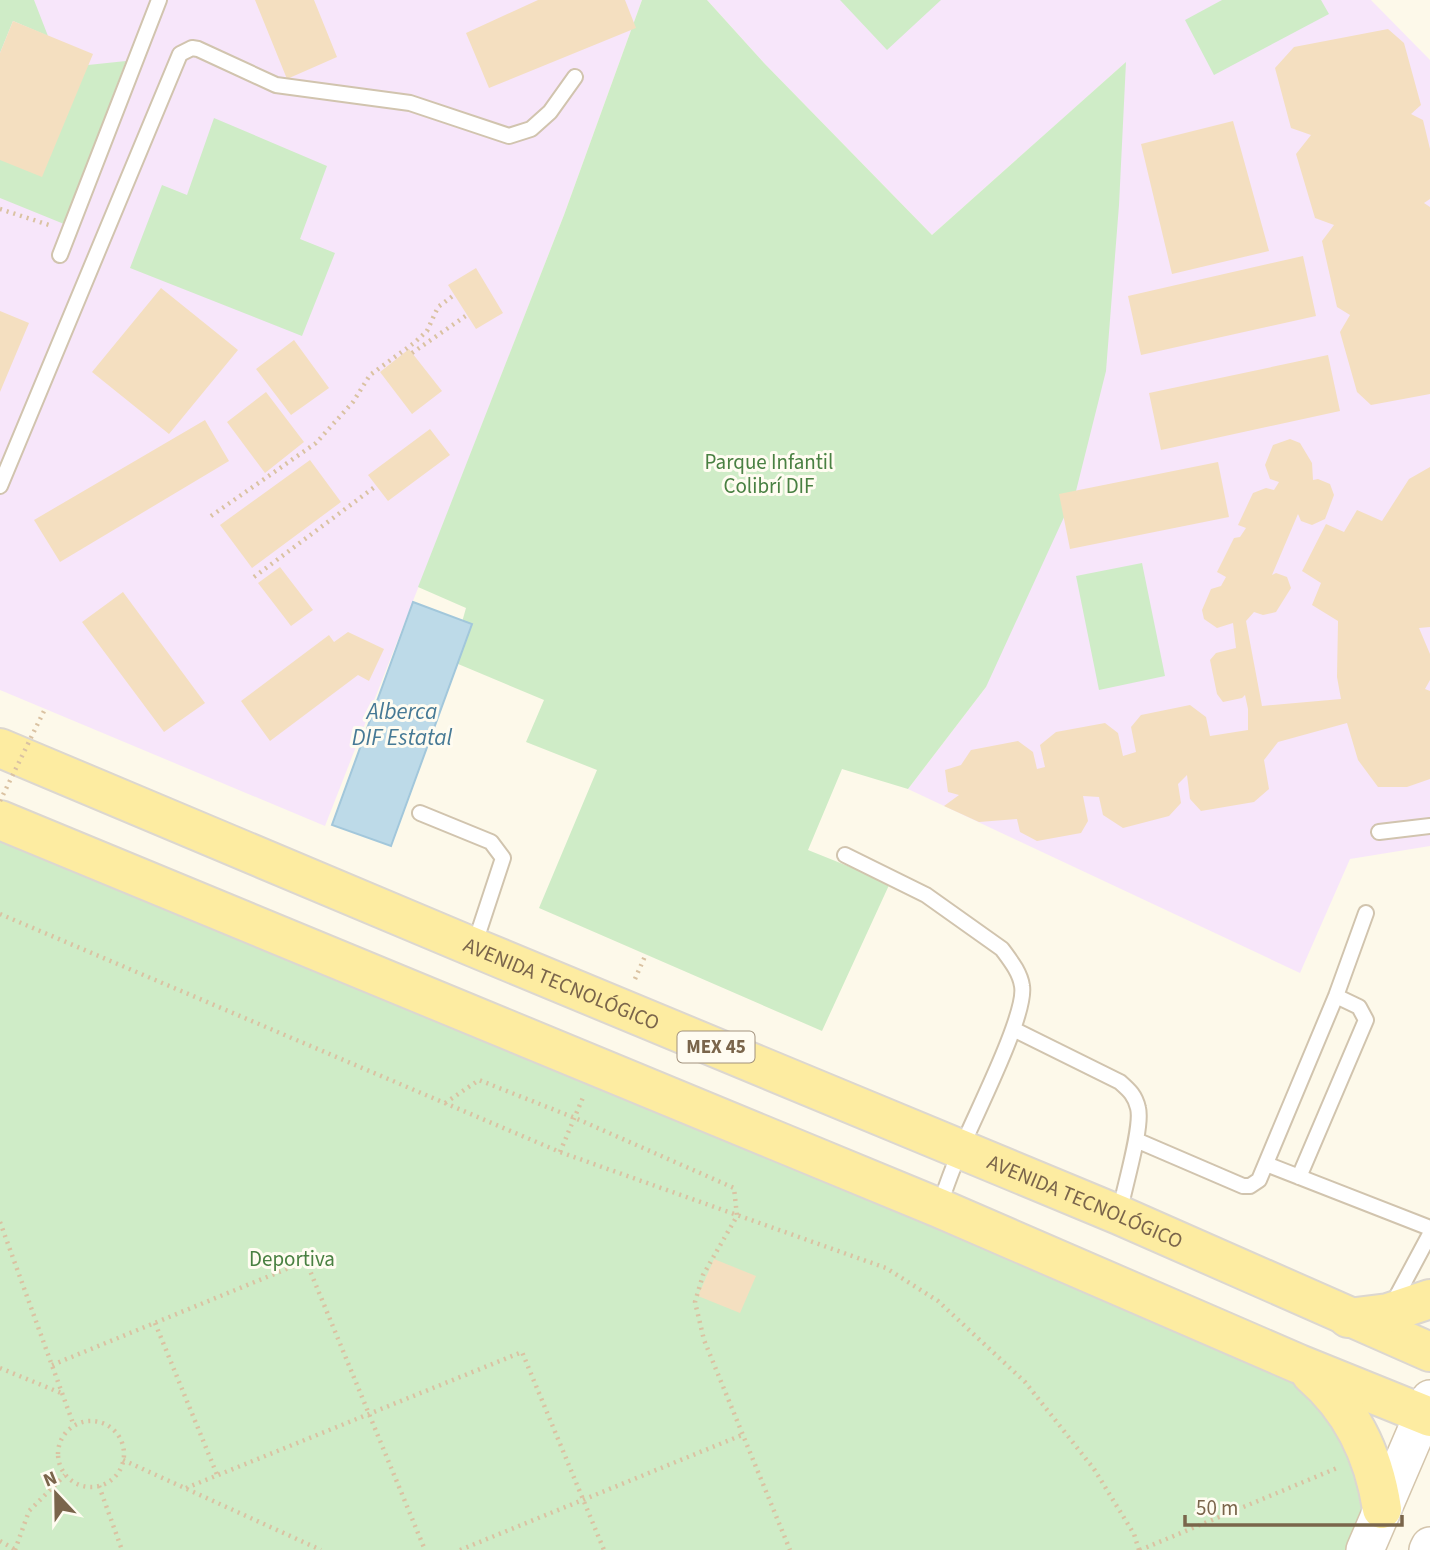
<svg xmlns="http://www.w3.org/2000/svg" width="1430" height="1550" viewBox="0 0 1430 1550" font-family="'Source Sans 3',sans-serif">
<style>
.education{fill:#f7e6fa}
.green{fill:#cfecc7}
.water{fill:#bddae8;stroke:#a2c7db;stroke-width:2}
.building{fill:#f4dfc0}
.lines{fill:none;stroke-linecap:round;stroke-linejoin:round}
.service-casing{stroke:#d1c4ae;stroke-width:18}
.secondary-casing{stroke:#d4c5ac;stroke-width:40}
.primary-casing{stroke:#dcd7d0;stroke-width:42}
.path{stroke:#dac2a2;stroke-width:4.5;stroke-dasharray:2 5;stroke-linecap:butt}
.service{stroke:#fff;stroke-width:14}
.secondary{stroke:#fff;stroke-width:37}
.primary{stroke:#fdeca1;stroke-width:38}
.path-bridge{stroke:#dac2a2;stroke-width:4.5;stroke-dasharray:2 5;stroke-linecap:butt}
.labels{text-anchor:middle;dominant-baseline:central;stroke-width:6;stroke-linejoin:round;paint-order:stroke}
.shield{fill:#fffcf1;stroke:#a2927d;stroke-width:2}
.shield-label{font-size:19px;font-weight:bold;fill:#7a654b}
.park-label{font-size:21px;fill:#498042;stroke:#fffcf1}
.street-label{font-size:21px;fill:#7a654b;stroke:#fffcf1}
.water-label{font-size:23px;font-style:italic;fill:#467995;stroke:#fffcf1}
</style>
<rect width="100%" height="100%" fill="#fdf9ea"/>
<!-- education -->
<path class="education" d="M0 0H642L564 215 325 826 0 690Z
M707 0H1371L1430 60V846L1350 859 1300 973 908 789 986 687 1125 63 932 235 764 63Z"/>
<!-- green -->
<path class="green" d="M0 0H34L48 36 13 21 0 53Z
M642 0H707L764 63 932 235 1126 62 1119 205 1106 371 1076 491 986 687 908 789 842 769 808 850 890 883 822 1031 539 908 597 770 526 742 544 700 451 661 466 608 418 587 564 215Z
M840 0H941L887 50Z
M1222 0H1321L1329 14 1214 75 1185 20Z
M126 61 64 224 0 198V160L88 65Z
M214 118 327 166 300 239 335 253 302 336 130 268 162 185 187 195Z
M1142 563 1165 676 1099 690 1076 576Z
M0 821 1299 1364 1370 1455 1365 1550H0Z"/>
<!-- water -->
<path class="water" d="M413 602 472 624 391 846 332 825Z"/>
<!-- building -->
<path class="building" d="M255 0H314L337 57 287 79Z
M538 0H625L636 28 489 88 466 33Z
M13 21 93 54 42 177 0 160V53Z
M1388 29 1404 43 1421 105 1411 114 1423 120 1430 149V199L1424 203 1430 207V394L1371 405 1357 392 1340 332 1350 315 1337 307 1322 241 1334 225 1315 218 1296 154 1311 135 1291 128 1275 68 1294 47Z
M1233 121 1269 251 1172 274 1141 144Z
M1303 256 1316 316 1141 355 1128 296Z
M476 268 503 313 476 329 448 285Z
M161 288 238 350 169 434 92 372Z
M0 311 29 323 0 392Z
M294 340 329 388 291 415 256 369Z
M409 349 442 391 412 414 380 372Z
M1328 355 1340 411 1161 450 1149 393Z
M266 392 304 442 265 473 227 422Z
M205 420 229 461 60 562 34 520Z
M430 429 450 455 388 501 368 475Z
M1290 439 1300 443 1312 463 1313 480 1318 479 1330 484 1334 495 1325 519 1312 525 1301 521 1298 514 1272 575 1276 573 1287 577 1291 588 1276 612 1263 615 1254 612 1246 621 1262 706 1341 699 1337 677 1338 621 1312 605 1321 583 1302 571 1326 524 1344 532 1357 510 1382 521 1409 479 1430 467V627L1419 628 1430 654V680L1425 689 1430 691V779L1407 787H1378L1358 760 1347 723 1278 742 1264 760 1269 789 1254 802 1201 811 1190 799 1187 775 1178 784 1181 803 1169 816 1123 828 1103 815 1099 797 1083 796 1088 821 1081 833 1037 841 1020 832 1017 819 979 822 944 806 959 795 948 792 945 770 961 765 971 750 1018 741 1033 752 1037 769 1045 767 1040 745 1056 732 1105 723 1118 733 1123 756 1136 752 1131 727 1141 715 1190 705 1206 717 1210 736 1248 730V709L1245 695 1242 698 1223 702 1217 694 1210 660 1216 653 1236 648 1233 623 1217 628 1204 619 1202 610 1211 589 1221 586 1226 577 1217 572 1234 538 1240 537 1246 528 1238 525 1253 493 1266 488 1274 490 1279 482 1270 479 1265 465 1273 445Z
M310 460 341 502 252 568 220 525Z
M1218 462 1229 517 1070 549 1059 494Z
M280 567 313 610 291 626 258 583Z
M123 592 205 703 164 732 82 622Z
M348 632 384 649 369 681 358 675 270 741 241 701 329 635 334 642Z
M714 1259 756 1276 740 1313 698 1296Z"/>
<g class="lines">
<!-- service casing -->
<g class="service-casing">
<path id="service" d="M60 255 159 0
M0 486 180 54 192 48 198 49 276 85 410 103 509 136 531 129 550 112 575 77
M420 813 491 842 503 858 474 946
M1379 832 1430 826
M845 855 926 895 1002 949C1010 960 1020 972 1022 986 1027 1014 975 1115 962 1147 953 1166 946 1187 939 1207
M1013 1029 1120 1082C1129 1090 1135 1095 1138 1108 1143 1127 1123 1191 1119 1215
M1136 1140 1243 1186H1250L1259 1180 1336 996 1366 913
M1266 1164 1430 1228
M1299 1177 1366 1020 1359 1007 1336 996
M1392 1305 1430 1234"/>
</g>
<!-- secondary casing -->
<g class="secondary-casing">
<path id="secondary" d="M1365 1550 1430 1399
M1428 1550 1430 1546"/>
</g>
<!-- primary casing -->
<g class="primary-casing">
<g id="primary">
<path id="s1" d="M0 748 473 947 1119 1215 1430 1352"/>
<path d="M0 820 939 1208 1299 1364 1430 1417"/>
<path d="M1348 1318 1388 1313 1430 1299"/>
<path d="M1311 1374C1353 1410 1374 1456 1382 1509"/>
</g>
</g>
<!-- path -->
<path class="path" d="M0 209 49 225
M412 353 467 315
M211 516 316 443 353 402 370 375 414 343 427 331 438 307 454 295
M254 577 376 486
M0 914 560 1152 886 1268 938 1301 1025 1382 1094 1469 1134 1534 1139 1550
M635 979 646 954
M445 1103 479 1080 575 1118 734 1188 737 1216 703 1275 695 1302 704 1340 790 1550
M560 1152 584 1095
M0 1222 74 1426
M155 1323 218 1477
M52 1365 306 1261 425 1550
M0 1368 61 1393
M58 1454a33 33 0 1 1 66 0a33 33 0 1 1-66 0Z
M123 1460 321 1550
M99 1486 122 1550
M186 1488 522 1352 604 1550
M0 1541 16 1550
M15 1550 29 1511 65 1475
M460 1550 742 1435
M1140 1550 1337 1468"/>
<!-- service -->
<use href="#service" class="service"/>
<!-- secondary -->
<use href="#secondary" class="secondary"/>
<!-- primary -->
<use href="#primary" class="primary"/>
<!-- path-bridge -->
<path class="path-bridge" d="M0 801 44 711"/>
</g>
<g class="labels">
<!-- shield labels -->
<rect class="shield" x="677.5" y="1031.5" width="77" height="31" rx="5"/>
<g class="shield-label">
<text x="716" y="1047">MEX 45</text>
</g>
<!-- park labels -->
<g class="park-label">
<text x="769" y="462">Parque Infantil<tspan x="769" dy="24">Colibrí DIF</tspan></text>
<text x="292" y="1259">Deportiva</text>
</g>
<!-- street labels -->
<g class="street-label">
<text stroke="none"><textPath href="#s1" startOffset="609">AVENIDA TECNOLÓGICO</textPath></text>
<text stroke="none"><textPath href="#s1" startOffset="1176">AVENIDA TECNOLÓGICO</textPath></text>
</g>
<!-- water labels -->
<g class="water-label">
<text x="402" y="711">Alberca<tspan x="402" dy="26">DIF Estatal</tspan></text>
</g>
</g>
<!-- north arrow -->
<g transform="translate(56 1494) rotate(338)" stroke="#fffcf1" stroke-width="5" paint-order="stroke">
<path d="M0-5L12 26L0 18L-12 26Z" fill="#7a654b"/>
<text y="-10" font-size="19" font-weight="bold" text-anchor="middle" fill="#7a654b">N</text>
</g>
<!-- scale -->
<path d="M1185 1515v10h217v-10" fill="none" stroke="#7a654b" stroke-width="3.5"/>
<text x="1196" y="1515" font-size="21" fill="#7a654b" stroke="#fffcf1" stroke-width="5" paint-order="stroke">50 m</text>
</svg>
